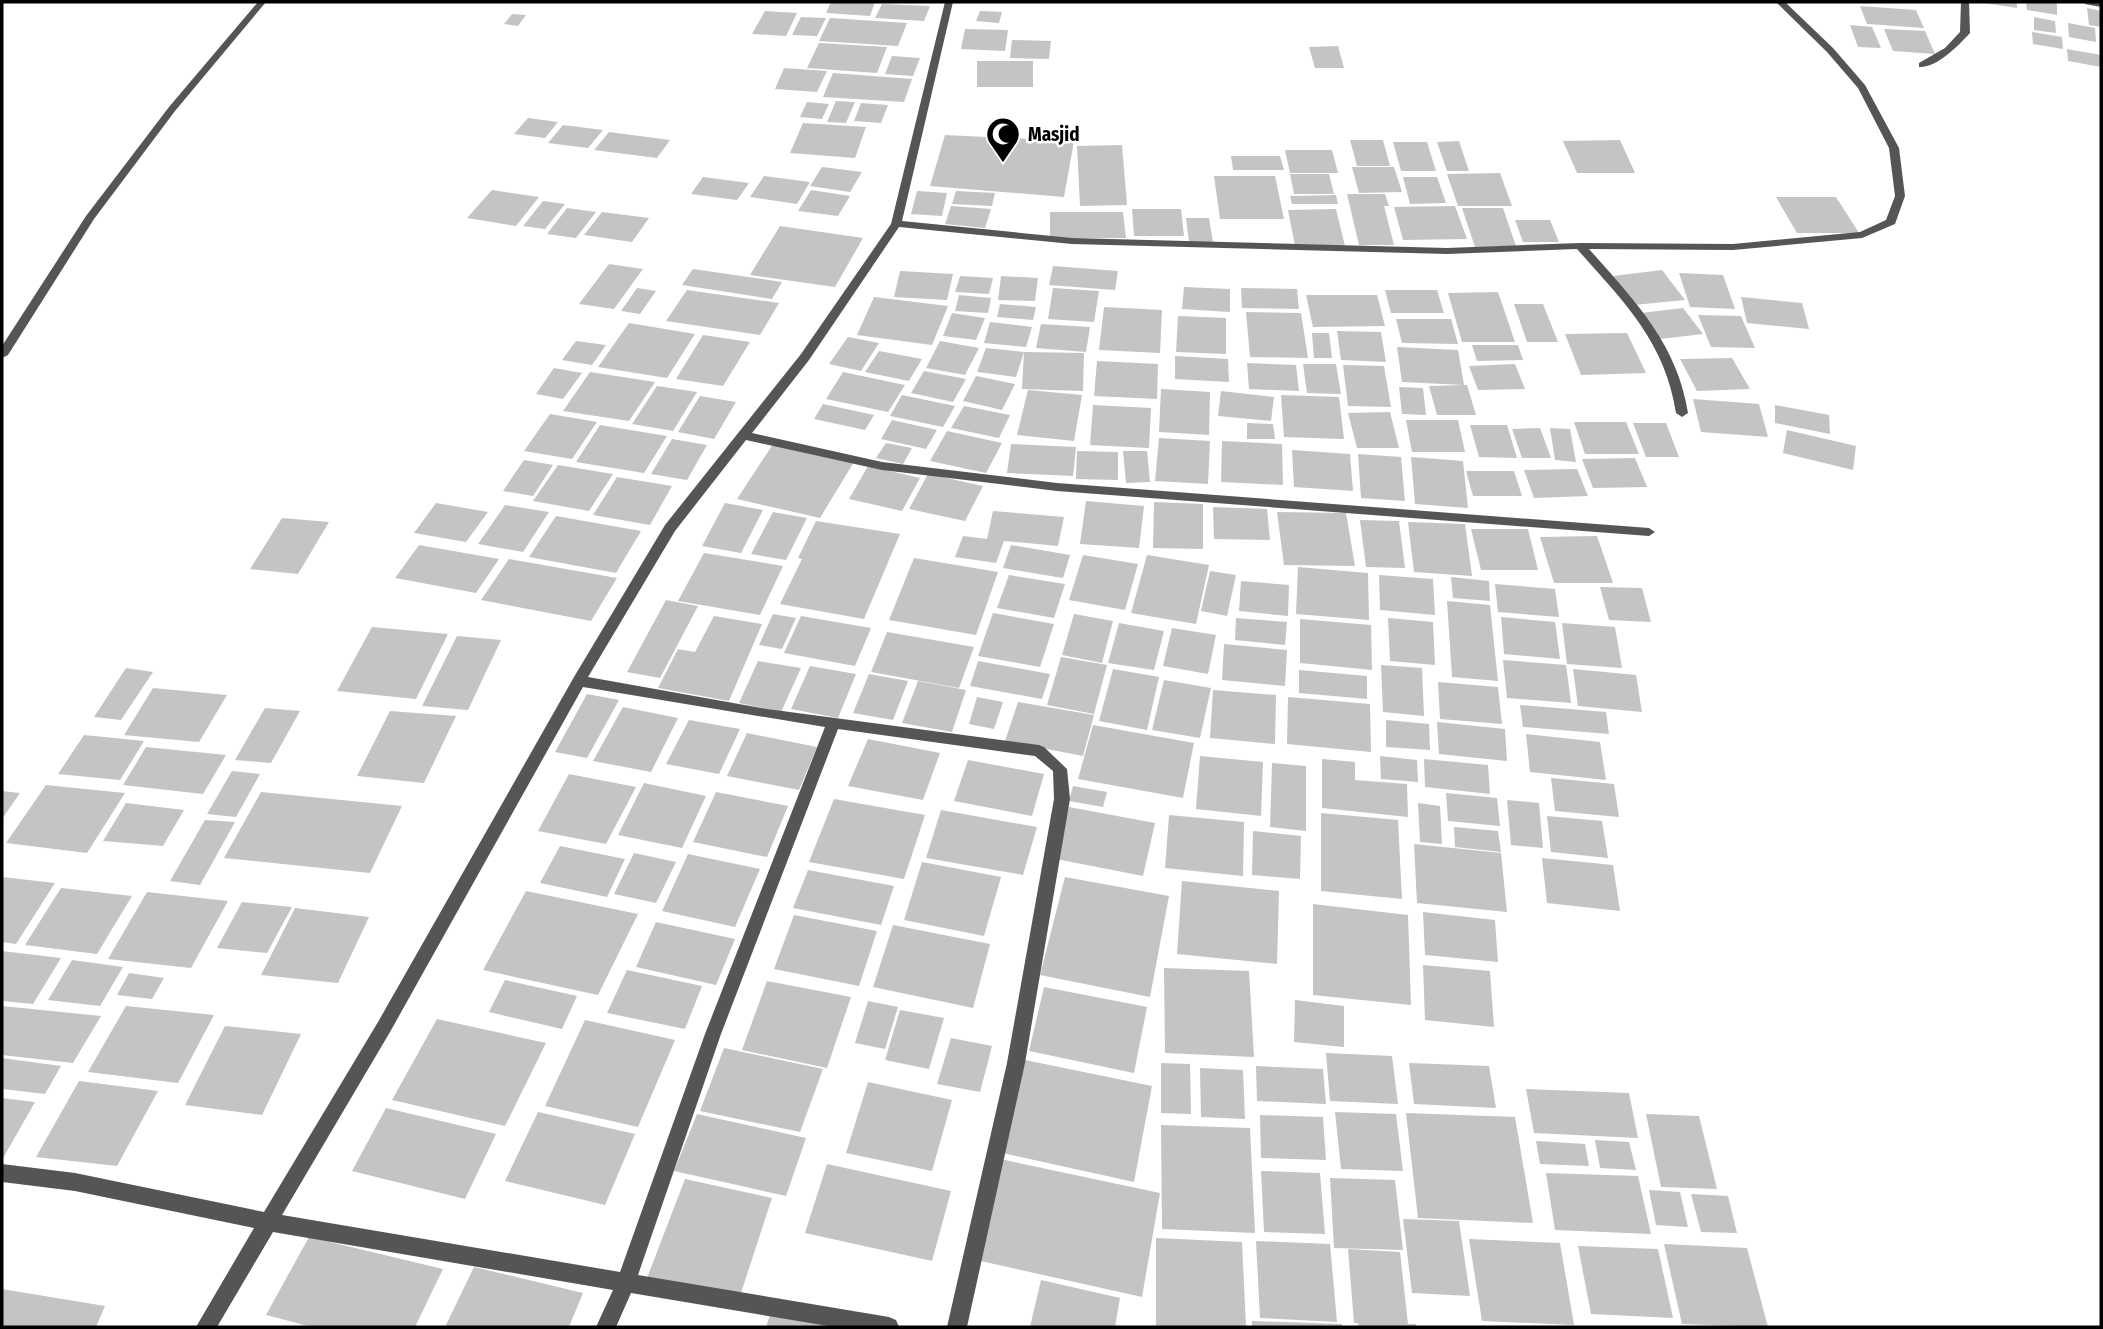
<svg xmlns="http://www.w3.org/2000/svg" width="2103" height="1329" viewBox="0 0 2103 1329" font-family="'Fira Sans Condensed',sans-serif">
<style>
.building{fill:#c4c4c4}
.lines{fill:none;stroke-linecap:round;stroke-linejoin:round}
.minor{fill:#555;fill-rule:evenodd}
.labels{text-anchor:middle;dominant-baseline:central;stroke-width:5;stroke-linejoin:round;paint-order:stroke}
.far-poi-label{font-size:19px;font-weight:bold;fill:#000;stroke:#fff;text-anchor:start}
</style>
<rect width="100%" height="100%" fill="#fff"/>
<!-- building -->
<path class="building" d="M831 2H875L870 16 826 13Z
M1985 2H2017V8L1984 3Z
M2026 2 2057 3V15L2027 10Z
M882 4 930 6 924 21 875 18Z
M1860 6 1916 10 1924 28 1867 24Z
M2087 8 2101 11V27L2089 25Z
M765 11 797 13 786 36 752 34Z
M980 11 1002 12 999 23 976 21Z
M512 14 526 15 518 26 504 24Z
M801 17 826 18 817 36 792 35Z
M2034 17 2055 21 2056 33 2034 30Z
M830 18 907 23 898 46 819 41Z
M2068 23 2095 28 2096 42 2069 37Z
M1850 25 1872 27 1881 48 1858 47Z
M965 29 1008 30 1005 51 961 49Z
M1884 29 1925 31 1935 54 1893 51Z
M2032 32 2062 37 2063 49 2033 44Z
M1012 40 1051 41 1049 59 1010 58Z
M819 43 887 47 877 73 807 68Z
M1338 46 1344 68H1315L1309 47Z
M2067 49 2101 55V67L2068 61Z
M892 56 920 58 913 76 885 74Z
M977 61H1033V87H977Z
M784 68 827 71 817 92 775 89Z
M833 73 912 79 904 102 823 97Z
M836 101 855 102 846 123 827 122Z
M807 102 829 104 822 119 800 117Z
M861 103 888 105 881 123 854 121Z
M528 118 558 122 545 138 514 134Z
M803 123 866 127 855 158 790 153Z
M563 125 603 130 588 148 548 143Z
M609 132 670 140 657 158 594 150Z
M945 135 1074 141 1064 197 930 186Z
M1350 140H1383L1390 166H1357Z
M1620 140 1635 173H1577L1563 141Z
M1459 141 1469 171H1447L1437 142Z
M1393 142H1427L1436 171H1401Z
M1122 145 1127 205 1080 206 1077 146Z
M1285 150H1332L1338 173H1290Z
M1231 156H1280L1284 170H1233Z
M822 167 862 172 850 192 810 186Z
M1352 167H1394L1402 192 1359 193Z
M1500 173 1512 206H1458L1447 174Z
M1290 174H1329L1334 194H1294Z
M764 176 810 182 797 204 750 197Z
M1214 176H1275L1284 219H1220Z
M703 177 749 183 737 200 691 194Z
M1403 177H1437L1446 203 1410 204Z
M492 190 539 197 516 226 467 218Z
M811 190 850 196 838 216 798 211Z
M917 191 947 193 942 216 911 214Z
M956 191 995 193 992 206 952 204Z
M1347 194H1385L1389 206H1384L1394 245H1359Z
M1336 195 1338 204H1292L1290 196Z
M1776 197H1836L1859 233H1797Z
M543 201 565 204 545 229 523 226Z
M951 206 991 209 985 228 945 224Z
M1455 206 1467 239 1403 240 1394 207Z
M567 208 596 212 576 238 547 234Z
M1462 208H1503L1516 246 1475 247Z
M1132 209H1181L1184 236H1134Z
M1336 209 1345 246H1295L1288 210Z
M602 212 649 218 632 242 584 235Z
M1050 212H1123L1126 238H1050Z
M1186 218H1209L1213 242H1189Z
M1515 220H1550L1559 242H1523Z
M780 226 863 238 835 287 750 275Z
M609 264 643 269 614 309 579 304Z
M1053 266 1118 271 1115 290 1049 285Z
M693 269 782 282 772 299 682 285Z
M1662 270 1685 300 1634 305 1613 276Z
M900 271 953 274 947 300 894 297Z
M1679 273 1723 275 1735 309 1690 307Z
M960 276 993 278 989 294 955 292Z
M1001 276 1038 278 1035 301 998 300Z
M1184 287 1230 289V312L1182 309Z
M637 288 656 291 640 314 621 311Z
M1053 288 1099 291 1094 322 1048 319Z
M1241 288 1297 289 1299 309 1242 308Z
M687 290 779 303 760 335 666 321Z
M1385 290H1437L1444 313H1391Z
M1498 292 1515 342H1462L1448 293Z
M959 295 991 298 988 313 955 311Z
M1306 295H1377L1385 326 1313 327Z
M874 297 948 306 932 345 857 335Z
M1741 297 1802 303 1809 329 1747 323Z
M1000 304 1036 307 1033 320 997 317Z
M1514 304H1543L1558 342H1527Z
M1104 307 1162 310 1160 353 1099 350Z
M1683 308 1703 334 1660 339 1641 313Z
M1246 312 1301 313 1308 358 1250 357Z
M952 313 985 318 976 340 943 336Z
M1698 315 1741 316 1755 348 1711 347Z
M1178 316 1226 318V354L1176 352Z
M1396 319H1451L1458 344 1402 343Z
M990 322 1032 327 1026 347 984 343Z
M629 323 695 334 667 378 598 367Z
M1041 324 1090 327 1086 352 1036 348Z
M1337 331 1381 332 1386 362 1341 360Z
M1312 333H1329L1332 358H1314Z
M1627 333 1646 373 1581 375 1565 334Z
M703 335 750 342 723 386 676 379Z
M848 337 879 343 861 371 829 364Z
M576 341 606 345 592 365 562 360Z
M940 341 979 348 965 375 926 368Z
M1472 345H1518L1523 360 1477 361Z
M1397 347 1458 350 1464 385 1402 382Z
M986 348 1024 352 1084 353 1083 391 1022 389 1024 352 1016 377 977 372Z
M879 351 922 359 909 381 865 372Z
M1175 356 1228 359 1229 382 1175 379Z
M1732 358 1750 389 1697 391 1680 359Z
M1097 361 1158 364 1157 399 1094 396Z
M1247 363 1296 365 1299 391 1249 389Z
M1303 364H1336L1341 394 1307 393Z
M1515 364 1525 389 1478 390 1469 366Z
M1343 365 1384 366 1391 407 1348 406Z
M554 368 582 373 563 399 536 394Z
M924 371 966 379 953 402 911 393Z
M590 372 655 382 629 421 563 411Z
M843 372 905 385 888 412 826 399Z
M976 376 1015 384 1002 410 963 401Z
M1467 385 1476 415H1437L1429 386Z
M657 386 697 392 673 431 632 424Z
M1399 387 1423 388 1426 415 1402 414Z
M1161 389 1210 392 1209 435 1159 432Z
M1028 390 1082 395 1074 441 1017 435Z
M1221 391 1274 397 1271 421 1218 416Z
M902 395 955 406 943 427 890 416Z
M1281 395 1339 397 1344 439 1284 437Z
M700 396 736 402 714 439 678 432Z
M1693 399 1759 404 1768 437 1701 432Z
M823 404 874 415 865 430 814 419Z
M1093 405 1151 408 1149 448 1090 445Z
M1775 405 1829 415 1830 434 1775 423Z
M964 406 1010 415 999 438 951 428Z
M1390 412 1399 448H1357L1348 413Z
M550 414 597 422 572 459 524 451Z
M892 420 937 430 926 449 881 439Z
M1406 420H1458L1465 452H1412Z
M1574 422H1626L1639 454H1585Z
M1247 423 1273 424 1275 439H1247Z
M1633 423H1666L1679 457H1646Z
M600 425 667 436 644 473 576 462Z
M1470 425H1507L1517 458 1479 457Z
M1540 428 1551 458H1522L1512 429Z
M1550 428 1570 429 1576 462 1555 460Z
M1787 430 1856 446 1853 470 1783 453Z
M947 431 1002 443 986 473 930 461Z
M1159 438 1210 441 1208 484 1155 481Z
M672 439 707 445 687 480 651 474Z
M1222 441 1282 444 1283 485 1221 482Z
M886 443 912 448 903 464 876 458Z
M773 444 854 462 820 518 737 499Z
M1011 444 1076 447 1073 476 1007 473Z
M1292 450 1350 454 1353 491 1294 487Z
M1077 451 1118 452V480L1076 479Z
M1123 451H1147L1150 482 1126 483Z
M1358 454 1401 457 1405 501 1361 498Z
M1411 457 1463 461 1468 508 1415 504Z
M1635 458 1647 487 1593 488 1582 459Z
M524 460 553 465 533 496 503 491Z
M558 465 613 474 589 511 533 501Z
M868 466 920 478 902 511 849 499Z
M1577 469 1588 496 1534 498 1524 470Z
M1466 471H1514L1522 496H1473Z
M928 474 983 486 965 521 909 509Z
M617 477 672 486 650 525 593 515Z
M1086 501 1144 506 1139 548 1080 544Z
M1154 502 1203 504V549L1153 548Z
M436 503 488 512 466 542 414 533Z
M725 503 763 510 741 553 702 546Z
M505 505 549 512 523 552 478 544Z
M1213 507 1267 509 1270 540 1214 539Z
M993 511 1064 517 1058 546 1004 541 996 563 955 557 963 536 987 539Z
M773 512 807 518 786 560 751 554Z
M1277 512 1346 513 1355 566 1284 565Z
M556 516 641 531 616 573 529 557Z
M282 518 329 522 298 574 250 569Z
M1360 520 1399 521 1405 568 1366 567Z
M816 521 900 534 864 619 780 604 802 559 798 558Z
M1408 522 1465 524 1472 576 1414 572Z
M1471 529H1528L1538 570H1481Z
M1597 536 1613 583H1554L1540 537Z
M419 545 499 559 476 593 395 578Z
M1011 545 1070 555 1063 578 1003 568Z
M704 553 783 566 760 615 678 601Z
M1083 555 1138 564 1125 610 1069 600Z
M1147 555 1209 565 1196 624 1131 613Z
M914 558 998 572 976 635 889 620Z
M509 559 617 578 591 621 481 600Z
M1298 567 1368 573 1369 620 1296 614Z
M1210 571 1236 575 1227 616 1201 611Z
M1009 575 1065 584 1054 618 997 608Z
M1379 575 1433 579 1435 615 1380 610Z
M1451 577 1489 581 1490 601 1453 598Z
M1241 581 1289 585 1288 616 1239 611Z
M1495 584 1555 589 1559 617 1498 612Z
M1600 587 1642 588 1651 622 1609 620Z
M666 600 698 606 660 678 627 672Z
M1447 601 1490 605 1498 681 1452 677Z
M993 613 1054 624 1040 667 978 656Z
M773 614 796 618 782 649 759 645Z
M1074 614 1113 621 1102 663 1062 655Z
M714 616 762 624 729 701 658 688 678 649 695 652Z
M801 616 871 628 855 666 784 653Z
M1501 617 1555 622 1560 659 1504 654Z
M1236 618 1287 622 1285 645 1235 640Z
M1388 618 1433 622 1435 665 1390 661Z
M1300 619 1371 625 1372 670 1300 663Z
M1119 623 1164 631 1154 670 1108 663Z
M1562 623 1615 627 1622 668 1567 664Z
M372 627 448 634 416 699 337 691Z
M1172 628 1216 635 1208 674 1163 666Z
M887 632 974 647 959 688 871 672Z
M457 636 501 640 468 710 422 706Z
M1224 644 1287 650 1285 686 1222 680Z
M1061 657 1107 665 1094 714 1047 705Z
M1503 660 1566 665 1571 703 1507 698Z
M758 661 801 668 781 712 739 703Z
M978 661 1050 674 1042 699 970 686Z
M1381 665 1422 668 1424 716 1383 712Z
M810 666 856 674 838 718 791 709Z
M126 668 153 672 121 720 94 717Z
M1113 669 1159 677 1147 730 1099 721Z
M1573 669 1636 675 1642 712 1578 706Z
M1299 670 1367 676V699L1299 693Z
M869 674 908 681 893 720 853 713Z
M1164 680 1211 688 1200 738 1152 730Z
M918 681 966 690 952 732 902 723Z
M1438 682 1498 687 1502 724 1440 719Z
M153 688 227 695 199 742 124 735Z
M1213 690 1276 695 1275 744 1210 738Z
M587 694 619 700 587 758 555 752Z
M977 697 1003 702 994 729 969 724Z
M1288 697 1370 704 1371 752 1287 744Z
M1018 702 1094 715 1083 756 1005 741Z
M1520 705 1606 712 1609 734 1523 727Z
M623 707 678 718 651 772 593 761Z
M265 708 300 711 271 763 235 760Z
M390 711 456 716 424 783 357 776Z
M689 720 740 729 719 774 666 764Z
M1386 720 1429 724 1430 750 1386 747Z
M1437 722 1505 729 1507 761 1439 754Z
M1093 725 1194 743 1183 798 1078 779Z
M747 733 817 747 799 790 727 776Z
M1526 734 1600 742 1606 780 1530 772Z
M84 735 144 741 120 780 58 774Z
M868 739 940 753 923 800 848 786Z
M146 747 226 755 203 794 123 785Z
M1200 756 1263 762 1261 816 1196 809Z
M1380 756 1417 760 1418 782 1381 779Z
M1322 759 1355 762V780L1407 784 1408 817 1322 808Z
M1424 759 1488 765 1490 794 1425 787Z
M968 760 1044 774 1032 816 954 801Z
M1272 763 1306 766V831L1270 827Z
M232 771 260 774 236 817 207 814Z
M569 774 636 787 606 844 538 831Z
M1551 778 1614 784 1619 817 1555 811Z
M644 783 706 796 682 848 618 835Z
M46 785 125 793 87 853 6 843Z
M1073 786 1107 792 1103 807 1069 801Z
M2 791 20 793 2 819Z
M261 792 402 806 370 873 224 858Z
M716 792 788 806 767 857 693 842Z
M1446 793 1497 798 1500 826 1448 821Z
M834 799 925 815 904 879 809 862Z
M1507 800 1539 803 1543 848 1511 845Z
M126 803 184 810 163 846 103 841Z
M1418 803 1440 806 1442 844 1420 842Z
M1069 807 1155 823 1143 876 1056 859Z
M941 810 1037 827 1023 875 926 858Z
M1321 813 1398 820 1402 899 1321 891Z
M1169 815 1244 822 1243 876 1165 868Z
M1547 816 1602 821 1608 858 1551 852Z
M205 820 235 822 200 885 170 881Z
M1454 827 1498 831 1501 852 1455 847Z
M1253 831 1301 836 1300 879 1252 875Z
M1414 844 1501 853 1507 912 1417 903Z
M560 846 625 859 607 897 540 883Z
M634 853 676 862 656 903 614 894Z
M688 854 760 869 735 927 662 911Z
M1542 858 1613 865 1620 911 1547 903Z
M922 862 1001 877 984 936 904 920Z
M808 870 894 886 881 925 793 908Z
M2 877 55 883 16 944 2 942Z
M1065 877 1169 896 1150 997 1040 975Z
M1182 881 1279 891 1277 964 1177 954Z
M61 888 132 896 97 954 25 945Z
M526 891 638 914 598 995 483 970Z
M147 892 228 901 191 968 108 959Z
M242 902 292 907 267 953 217 948Z
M1313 904 1408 915 1411 1005 1313 995Z
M295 908 369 917 338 983 261 975Z
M1423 912 1495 920 1498 962 1425 955Z
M794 915 877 931 859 986 774 969Z
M656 922 735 939 716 985 636 967Z
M893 925 990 944 973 1008 873 987Z
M2 951 61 958 33 1004 2 1001Z
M72 960 123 967 100 1006 48 1000Z
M1423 965 1490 971 1494 1027 1425 1020Z
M1164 968 1249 971 1254 1057 1165 1053Z
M627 970 702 986 685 1029 607 1013Z
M129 973 164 978 152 999 117 995Z
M505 980 577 996 562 1029 489 1012Z
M767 981 851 997 827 1068 742 1050Z
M1044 987 1147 1007 1134 1073 1029 1051Z
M1295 1000 1344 1006V1047L1294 1042Z
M868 1001 898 1007 885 1049 855 1043Z
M2 1006 101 1016 73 1063 2 1055Z
M126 1006 214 1015 178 1083 88 1072Z
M900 1010 944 1018 929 1069 885 1060Z
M437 1019 546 1043 505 1126 392 1100Z
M585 1020 675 1040 638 1127 545 1106Z
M225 1026 301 1034 262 1115 185 1105Z
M951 1038 992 1046 980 1092 937 1084Z
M724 1048 823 1069 800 1132 700 1111Z
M1326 1053 1392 1056 1398 1104 1330 1101Z
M2 1058 61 1066 45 1094 2 1089Z
M1025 1060 1152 1086 1134 1182 1002 1153Z
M1161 1063 1190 1064 1191 1114 1161 1113Z
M1409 1063 1489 1066 1496 1108 1414 1104Z
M1256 1066 1323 1069 1326 1104 1257 1101Z
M1200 1068 1243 1070 1245 1119 1201 1117Z
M79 1081 158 1091 117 1166 36 1157Z
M868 1082 952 1100 932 1171 846 1153Z
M1526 1089 1629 1093 1638 1138 1534 1133Z
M2 1098 35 1102 2 1160Z
M386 1108 496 1134 465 1199 352 1171Z
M538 1112 635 1134 605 1205 505 1181Z
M1335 1112 1396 1114 1403 1171 1341 1169Z
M1406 1113 1515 1117 1533 1223 1418 1218Z
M697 1114 806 1138 786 1196 674 1171Z
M1646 1114 1699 1116 1717 1189 1661 1187Z
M1260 1115 1323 1117 1326 1160 1261 1158Z
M1161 1125 1250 1128 1255 1233 1162 1229Z
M1595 1140 1629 1142 1636 1170 1600 1168Z
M1536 1141 1585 1144 1589 1166 1540 1164Z
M1000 1159 1160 1193 1142 1297 976 1260Z
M827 1164 951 1191 932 1261 805 1233Z
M1261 1171 1320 1173 1325 1234 1264 1232Z
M1546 1173 1638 1176 1651 1234 1555 1230Z
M1330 1178 1395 1180 1403 1250 1334 1248Z
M685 1179 772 1198 739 1299 647 1278Z
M1649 1190 1680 1192 1688 1227 1656 1225Z
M1691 1194 1728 1196 1737 1233 1701 1232Z
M1403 1219 1459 1221 1470 1296 1412 1293Z
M309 1237 443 1269 415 1327H312L266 1315Z
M1156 1238 1242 1242 1246 1327H1156Z
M1469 1239 1560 1243 1574 1325 1482 1321Z
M1256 1241 1330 1244 1337 1322 1260 1318Z
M1664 1244 1747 1248 1768 1327 1682 1324Z
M1578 1246 1658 1249 1673 1318 1591 1314Z
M1348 1249 1400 1252 1408 1324H1416V1327H1359L1358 1323H1354Z
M474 1267 583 1293 569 1327H445Z
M1041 1280 1120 1298 1115 1327H1030Z
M2 1289 105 1306 96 1327H2Z
M771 1312 832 1326V1327H766Z
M1252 1321 1342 1324V1327H1252Z"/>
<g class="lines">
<!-- minor -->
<path class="minor" d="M258 2H266L175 111 94 219 8 355 2 358V346L86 216 169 107Z
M945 2H953L902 221 1072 238 1447 248 1580 243 1733 244 1860 232 1886 220 1895 196 1889 148 1858 88 1827 52 1776 2H1785L1833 48 1865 85 1899 148 1905 196 1895 224 1862 238 1733 250 1589 249C1634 300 1677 343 1688 413L1682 417 1676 413C1665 341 1623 301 1577 249L1447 254 1072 244 899 227 809 360 752 433 882 462 1057 483 1649 528 1655 532 1649 536 1057 491 882 470 746 440 675 531 588 677 767 709 1039 745 1044 747 1067 769 1070 799 1025 1063 967 1327H947L1007 1063 1054 799 1053 771 1035 756 838 729 721 1034 638 1275 889 1317 896 1320 899 1327H834L631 1293 616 1327H596L613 1290 273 1232 217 1327H196L254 1228 75 1191 2 1182V1164L75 1173 264 1212 378 1022 574 677 665 525 801 354 891 224ZM583 687 825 727 705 1034 620 1272 282 1215 390 1032Z
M1961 2H1969L1970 33C1958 46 1937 68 1919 67V63L1945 48 1960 32Z
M2084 2H2101V7L2085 4Z"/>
</g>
<!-- icons -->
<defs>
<g id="mosque-pin" transform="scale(1.75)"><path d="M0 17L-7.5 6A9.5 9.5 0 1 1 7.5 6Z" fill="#000" stroke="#fff"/><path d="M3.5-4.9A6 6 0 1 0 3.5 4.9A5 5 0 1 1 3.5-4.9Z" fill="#fff"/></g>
</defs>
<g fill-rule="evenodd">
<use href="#mosque-pin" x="1003" y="134"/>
</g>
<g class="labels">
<!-- far-poi labels -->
<g class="far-poi-label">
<text x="1028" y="134">Masjid</text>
</g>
</g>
<!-- border -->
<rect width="2103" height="1329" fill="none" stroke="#000000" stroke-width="7"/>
</svg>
